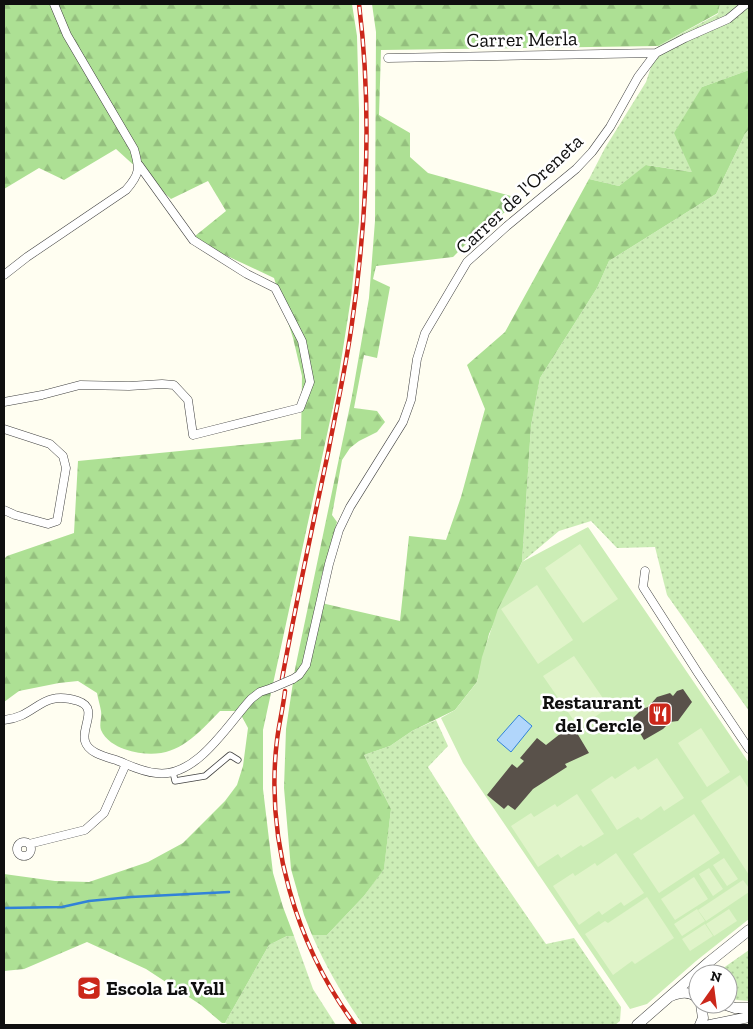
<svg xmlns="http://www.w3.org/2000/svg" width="753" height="1029" viewBox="0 0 753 1029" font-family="'Zilla Slab',serif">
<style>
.grass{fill:url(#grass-dots)}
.forest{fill:url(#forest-firs)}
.park{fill:#ccedb6}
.pitch{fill:#e0f4c9}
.water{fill:#b1d6fb;stroke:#3182d8}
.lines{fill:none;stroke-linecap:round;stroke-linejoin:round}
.stream{stroke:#3182d8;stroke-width:2.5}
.building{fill:#59514a}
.pedestrian-casing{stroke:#424242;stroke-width:7}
.minor-casing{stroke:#424242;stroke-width:9}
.tertiary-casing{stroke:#424242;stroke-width:11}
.pedestrian{stroke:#fff;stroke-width:5.5}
.minor{stroke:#fff;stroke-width:8}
.tertiary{stroke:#fff;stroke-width:10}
.rail-casing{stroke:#cb271a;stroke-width:4.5}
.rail{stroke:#fff;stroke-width:2.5;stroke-dasharray:8;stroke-linecap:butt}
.minor-bridge-casing{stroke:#424242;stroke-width:9;stroke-linecap:butt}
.minor-bridge{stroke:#fff;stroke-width:8}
.labels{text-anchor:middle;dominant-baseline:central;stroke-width:5;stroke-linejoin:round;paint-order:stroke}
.street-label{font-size:20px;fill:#0f0f0f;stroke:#fff}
.poi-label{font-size:20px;font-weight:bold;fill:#0f0f0f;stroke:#fff;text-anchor:end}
</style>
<defs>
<pattern id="grass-dots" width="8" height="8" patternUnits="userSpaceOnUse" patternTransform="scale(1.25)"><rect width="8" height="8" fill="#ccedb6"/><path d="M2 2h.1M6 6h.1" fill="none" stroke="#aeca9b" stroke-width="1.8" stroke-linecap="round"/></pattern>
<pattern id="forest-firs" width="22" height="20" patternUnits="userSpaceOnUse" patternTransform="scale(1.25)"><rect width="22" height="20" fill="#ade094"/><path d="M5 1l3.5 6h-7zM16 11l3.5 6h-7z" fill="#94bf7e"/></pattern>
</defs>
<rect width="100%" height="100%" fill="#fffef1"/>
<!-- grass -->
<path class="grass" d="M720 4H749V70L702 87 692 172 647 165 619 186 589 179 605 148 646 82 658 46 718 14Z
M749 129V711L667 595 655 547 617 548 591 521 559 531 522 562 531 426 540 378 597 288 609 261 716 194 745 134Z
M436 720 448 746 428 767 473 838 546 944 574 938 621 1007 620 1021 615 1025H363C343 996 326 967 312 935H327L364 896 384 868 391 809 364 755 390 746 412 731Z
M287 936H294L313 989 336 1025H230L225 1023 269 945Z
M749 950V1001L737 1000 728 996V974H719V971Z"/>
<!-- forest -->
<path class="forest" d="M4 4H352L357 36 359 110V222L351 298 336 393 263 730V789L273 873 283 907 294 936H287L269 945 225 1023H222L201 1005 146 969 87 942 24 969 4 971V874L55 881 89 882 148 862 183 843 225 801 237 785 243 766 248 728 239 711H220C190 742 170 764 124 749 116 746 105 740 101 730 99 725 102 717 101 711 100 705 98 699 97 693L78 681 59 683 19 691 4 702V559L7 556 74 533 78 461 301 439 302 376 293 338 274 278 193 240 195 236 226 211 208 181 171 199 116 149 64 180 39 168 4 189Z
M372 4H720L718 13 658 46 381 50 379 115 410 133V157L428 173 522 199 476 234 453 257 376 266 373 279 390 287 377 358 364 355 354 408 377 411 385 422 377 432 359 441 350 448 342 460 332 515 337 522 321 578 317 602 400 621 409 536 446 540 461 497 485 409 467 365 505 332 589 179 619 186 646 165 692 172 674 133 702 87 749 70V129L745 134 716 194 609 261 597 288 540 378 531 426 522 562 489 634 477 682 455 710 412 731 390 746 364 755 391 809 384 869 364 896 327 935H312L304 915 291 869 284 788 286 729 295 669 352 396 369 298 375 221 376 32Z"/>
<!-- park -->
<path class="park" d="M588 527 749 763V919L696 961 647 1004 630 1009 463 763 441 718 455 710 477 682 482 657 498 609 522 562Z"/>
<!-- pitch -->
<path class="pitch" d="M580 544 618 599 583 623 545 568Z
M537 585 573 640 538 664 501 609Z
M574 656 609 707 579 728 543 676Z
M701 728 730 772 707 787 678 743Z
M657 758 684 798 664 811 661 806 641 820 638 817 617 830 591 790 612 776 615 779 635 766 638 770Z
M740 775 749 789V875L701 801Z
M577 794 604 834 583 847 581 845 561 858 558 854 538 867 511 826 531 813 534 817 555 804 557 807Z
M694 814 720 853 659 893 633 854Z
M616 853 644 893 624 906 621 902 602 915 599 911 579 925 553 886 573 873 575 876 595 863 597 866Z
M724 858 738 879 727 886 713 865Z
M709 868 723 889 713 896 699 874Z
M694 877 708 899 675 920 661 899Z
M743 880 749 888V892L706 921 698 910Z
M647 897 674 938 635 964 632 961 613 975 585 934 605 921 608 923Z
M697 909 705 921 682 936 674 924Z
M729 909 737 921 714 936 706 924Z
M705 924 713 936 690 951 682 939Z"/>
<!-- water -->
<path class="water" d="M519 715 532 726 511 752 497 740Z"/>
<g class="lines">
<!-- stream -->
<path class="stream" d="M4 908 62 907 89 901 131 897 229 892"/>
</g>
<!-- building -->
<path class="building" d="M683 689 692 702 678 721 670 722 663 729 644 740 632 719 642 709 648 707 657 697 670 693 673 696 677 691Z
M574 728 589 753 565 764 567 767 533 789 515 810 508 805 504 809 487 795 512 764 517 768 524 761 520 758 537 738 546 745 560 734Z"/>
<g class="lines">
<!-- pedestrian casing -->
<g class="pedestrian-casing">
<path id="pedestrian" d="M173 772 175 781 205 776 230 755 238 760"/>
</g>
<!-- minor casing -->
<g class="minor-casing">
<path id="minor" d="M388 58 656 53
M4 275 27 257 126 190C140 174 140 169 134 149L67 35 54 4
M4 402 42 395 80 385 129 386 162 384 174 385 188 400 193 435 300 408 310 382 302 341 275 288 247 274 193 240 139 165
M4 429 50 444 63 456 66 468 57 521 48 524 15 515 4 510
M645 571 643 587 698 673 749 749
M293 679 299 675 306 665 329 564 339 530 350 507 403 422 411 400 417 359 425 333 467 262 507 226 576 169 592 152 610 127 638 77 656 53 685 38 728 19 746 4
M4 720C37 717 40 689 78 701 99 708 81 727 85 741 88 753 106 757 116 760 129 765 142 772 156 773 196 779 228 724 251 699L260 692 272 688
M17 849a7 7 0 1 1 14 0a7 7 0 1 1-14 0Z
M29 844 85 830 104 813 126 764"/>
</g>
<!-- tertiary casing -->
<g class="tertiary-casing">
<path id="tertiary" d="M671 996C681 992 689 991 698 998
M723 1004 735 1008H749
M637 1025 709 962 749 930
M700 1025 703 1018 701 1004
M710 1025 749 1017"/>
</g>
<!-- pedestrian -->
<use href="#pedestrian" class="pedestrian"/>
<!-- minor -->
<use href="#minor" class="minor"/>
<!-- tertiary -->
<use href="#tertiary" class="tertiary"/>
<!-- rail casing -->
<g class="rail-casing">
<path id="rail" d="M282 679C296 603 312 528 328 453 336 410 346 367 352 323 367 219 372 109 359 4
M285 691C283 708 279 724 277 740 265 840 296 945 355 1025"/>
</g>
<!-- rail -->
<use href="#rail" class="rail"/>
<!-- minor-bridge casing -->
<g class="minor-bridge-casing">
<path id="minor-bridge" d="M272 688 293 679"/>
</g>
<!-- minor-bridge -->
<use href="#minor-bridge" class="minor-bridge"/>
</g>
<!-- icons -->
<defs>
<g id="restaurant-square" transform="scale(1.25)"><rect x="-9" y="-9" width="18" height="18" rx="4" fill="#cb271a" stroke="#fff"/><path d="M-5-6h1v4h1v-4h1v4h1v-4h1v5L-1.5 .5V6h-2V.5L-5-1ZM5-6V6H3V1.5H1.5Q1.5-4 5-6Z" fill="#fff"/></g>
<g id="school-square" transform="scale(1.25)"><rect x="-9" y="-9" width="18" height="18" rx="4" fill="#cb271a" stroke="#fff"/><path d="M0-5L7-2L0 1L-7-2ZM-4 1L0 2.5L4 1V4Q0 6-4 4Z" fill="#fff"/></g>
</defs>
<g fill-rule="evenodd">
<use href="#restaurant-square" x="660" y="714"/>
<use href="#school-square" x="89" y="988"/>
</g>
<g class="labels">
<!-- street labels -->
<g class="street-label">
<text transform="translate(522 39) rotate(-1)">Carrer Merla</text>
<text transform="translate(519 194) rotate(-43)">Carrer de l'Oreneta</text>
</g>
<!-- poi labels -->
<g class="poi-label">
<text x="642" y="702">Restaurant<tspan x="642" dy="23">del Cercle</tspan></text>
<text x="106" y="988" text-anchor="start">Escola La Vall</text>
</g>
</g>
<!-- border -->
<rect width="753" height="1029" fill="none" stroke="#0f0f0f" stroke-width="10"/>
<!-- north arrow -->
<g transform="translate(713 989) rotate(14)"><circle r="24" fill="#ffffff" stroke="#9f9f9f"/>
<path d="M0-4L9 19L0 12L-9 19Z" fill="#cb271a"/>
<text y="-8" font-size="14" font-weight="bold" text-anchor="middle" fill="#0f0f0f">N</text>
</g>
</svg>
